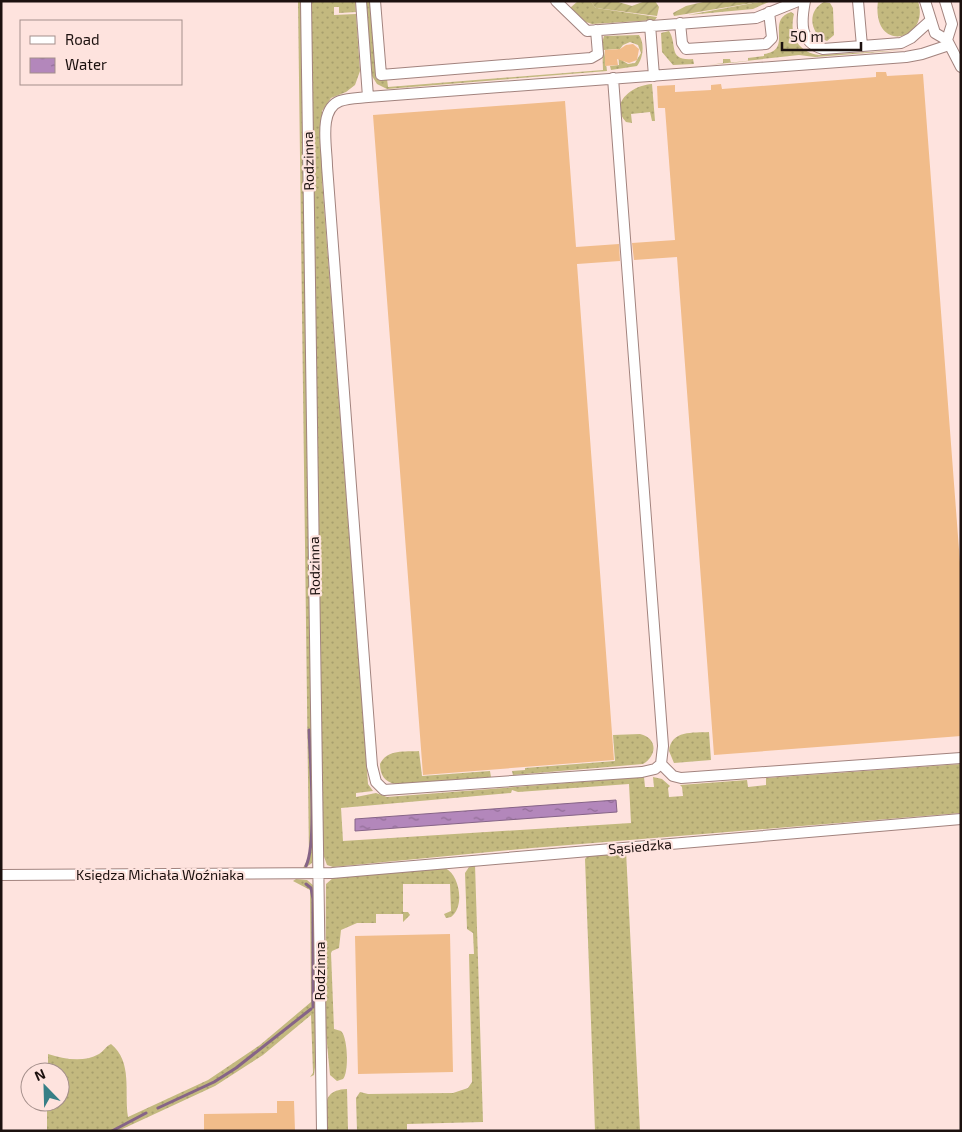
<svg xmlns="http://www.w3.org/2000/svg" width="962" height="1132" viewBox="0 0 962 1132" font-family="'Exo 2',sans-serif">
<style>
.grass{fill:url(#grass-dots);fill-rule:evenodd}
.garden{fill:url(#garden-furrows)}
.water{fill:url(#water-ripples);stroke:#866487}
.lines{fill:none;stroke-linecap:round;stroke-linejoin:round}
.stream{stroke:#866487;stroke-width:3}
.building{fill:#f1bc8a}
.minor-casing{stroke:#a2837e;stroke-width:12}
.minor{stroke:#fff;stroke-width:10}
.labels{text-anchor:middle;dominant-baseline:central;stroke-width:4.5;stroke-linejoin:round;paint-order:stroke}
.street-label{font-size:14px;fill:#1c110f;stroke:#fee3de}
</style>
<defs>
<pattern id="grass-dots" width="8" height="8" patternUnits="userSpaceOnUse" patternTransform="scale(1.25)"><rect width="8" height="8" fill="#c3b97f"/><path d="M2 2h.1M6 6h.1" fill="none" stroke="#a79e6d" stroke-width="1.8" stroke-linecap="round"/></pattern>
<pattern id="garden-furrows" width="10" height="10" patternUnits="userSpaceOnUse" patternTransform="scale(1.25)"><rect width="10" height="10" fill="#c3b97f"/><path d="M-1 1l2-2M0 10L10 0M9 11l2-2" fill="none" stroke="#a79e6d"/></pattern>
<pattern id="water-ripples" width="26" height="14" patternUnits="userSpaceOnUse" patternTransform="scale(1.25)"><rect width="26" height="14" fill="#b387bb"/><path d="M2 4q2-2 4 0t4 0M15 11q2-2 4 0t4 0" fill="none" stroke="#916d96"/></pattern>
</defs>
<rect width="100%" height="100%" fill="#fee3de"/>
<!-- grass -->
<path class="grass" d="M298 1H302L314 853 312 863 305 868H303L309 856Z
M309 1H355L356 12 339 13V7H334V15L356 14 360 71 355 85 346 92 331 98 322 111V179L367 770 368 784 373 791 356 793V797L376 793 387 797 644 777 645 787H654L653 777 662 779 670 786 668 788 669 797 683 796 682 787 680 785 747 780 748 787 766 785V778L961 764V813L532 848 333 867 327 865 323 854ZM629 784 631 823 343 841 341 808 511 793 512 790 518 792Z
M366 1H370L376 79H387L388 87 603 70 602 43 604 36 639 35C645 44 643 58 637 66L611 70 610 66 619 65 618 49 604 50 607 71 387 89 377 84 372 76ZM630 42 638 45 641 53 635 63 628 64 623 61 620 49 623 45Z
M578 1H590L596 8 657 17 655 20 592 24 586 22 570 8Z
M764 1H771L753 9 688 15Z
M878 1H918C931 41 871 55 878 1Z
M824 2 830 3 833 8 834 35 827 41C809 34 807 10 824 2Z
M791 12 794 14C789 34 797 52 819 55L905 50 815 57 799 55 709 65 723 63V59H730L731 63 748 61V58L764 56V54C794 50 765 20 791 12Z
M669 31C678 45 667 61 693 59L694 64 673 65 662 52 661 33Z
M652 84 655 121H652L650 112 631 114 632 123 626 122C608 103 633 85 652 84Z
M709 732 711 760 674 763 669 751C671 730 693 733 709 732Z
M640 734C658 738 657 756 643 764L513 775 512 771 525 770V768L615 761 613 735Z
M419 751 422 776 490 771 491 777 395 784C385 782 380 775 380 764 387 749 405 752 419 751Z
M626 851 640 1131H595L585 859 589 854Z
M475 864 483 1122 407 1124V1131H357L356 1098 360 1092 368 1094 453 1093 468 1088 472 1082 469 954H474L473 933 467 929 465 873 469 867Z
M445 868C460 875 465 907 451 917L446 918 444 914 451 911 450 884H403V912H408L410 915 403 922V914H376V923H357L341 930 339 948 332 951 331 953 334 1029 341 1031C348 1037 349 1073 343 1079L337 1081 330 1075 325 1023 326 884 333 878 344 877Z
M296 879 307 880 314 886 316 1060 314 1075 310 1077 313 1073 311 1015 263 1055 215 1086 118 1131H47V1102H60V1072H48V1054C64 1059 83 1063 99 1054 104 1051 106 1046 111 1044 133 1062 124 1092 128 1117L208 1080 260 1045 311 1002 310 890 293 881Z
M347 1089 348 1131H327C327 1110 319 1090 347 1089Z"/>
<!-- garden -->
<path class="garden" d="M590 1H615L632 6 645 1H655L659 7 657 16 596 8Z
M707 1H764L674 16 673 13 686 6Z"/>
<!-- water -->
<path class="water" d="M616 800 617 812 355 831V819Z"/>
<g class="lines">
<!-- stream -->
<path class="stream" d="M306 866C317 843 310 759 309 730
M306 884 311 888 313 899V1007
M158 1108 214 1082 236 1068 311 1009
M112 1131 146 1113"/>
</g>
<!-- building -->
<path class="building" d="M633 44 639 49 637 60 629 63 617 59 618 65 605 66V50L620 49 626 45Z
M876 72H886L887 76 923 74 961 576V736L714 755 677 257 634 260 632 243 675 240 665 108H658L657 86 675 85V92L711 90V85L721 84 722 89 876 77Z
M565 101 576 247 619 244 620 261 577 264 614 760 423 775 373 115Z
M450 934 453 1072 358 1074 355 936Z
M277 1101H294L295 1131H204V1114L277 1113Z"/>
<g class="lines">
<!-- minor casing -->
<g class="minor-casing">
<path id="minor" d="M306 1 322 1131
M361 1 368 97
M375 1 381 75 591 58 598 54 596 30
M556 1 587 31 756 18 798 1
M805 1C801 22 799 42 823 49L901 43 911 38 931 20
M858 1 862 46
M925 1 935 33 947 40 961 67
M945 1 952 24 947 40
M680 23 682 43 686 49 766 44 772 38 769 12
M650 25 654 76
M613 78 663 746 661 764 655 769 642 772 384 790 376 782 372 766 327 166C327 148 318 109 340 101 348 98 359 98 368 97 547 83 726 71 906 57L922 54 949 45
M661 764 673 776 681 778 961 758
M1 875 332 873 961 819"/>
</g>
<!-- minor -->
<use href="#minor" class="minor"/>
</g>
<g class="labels">
<!-- street labels -->
<g class="street-label">
<text transform="translate(308 161) rotate(-91)">Rodzinna</text>
<text transform="translate(314 566) rotate(-91)">Rodzinna</text>
<text transform="translate(640 846) rotate(-5)">Sąsiedzka</text>
<text x="160" y="874">Księdza Michała Woźniaka</text>
<text transform="translate(319 971) rotate(-90)">Rodzinna</text>
</g>
</g>
<!-- border -->
<rect width="962" height="1132" fill="none" stroke="#1c110f" stroke-width="5"/>
<!-- legend -->
<rect x="20" y="20" width="162" height="65" fill="#fee3de" stroke="#a48f8b"/>
<rect x="30" y="36" width="25" height="8" fill="#ffffff" stroke="#a48f8b"/>
<text x="65" y="45" font-size="15" fill="#1c110f">Road</text>
<rect x="30" y="58" width="25" height="15" fill="url(#water-ripples)" stroke="#a48f8b"/>
<text x="65" y="70" font-size="15" fill="#1c110f">Water</text>
<!-- north arrow -->
<g transform="translate(45 1087) rotate(337)"><circle r="24" fill="#fee3de" stroke="#a48f8b"/>
<path d="M0-4L9 19L0 12L-9 19Z" fill="#377f86"/>
<text y="-8" font-size="14" font-weight="bold" text-anchor="middle" fill="#1c110f">N</text>
</g>
<!-- scale -->
<path d="M782 42v8h79v-8" fill="none" stroke="#1c110f" stroke-width="2.5"/>
<text x="790" y="42" font-size="15" fill="#1c110f" stroke="#fee3de" stroke-width="4" paint-order="stroke">50 m</text>
</svg>
